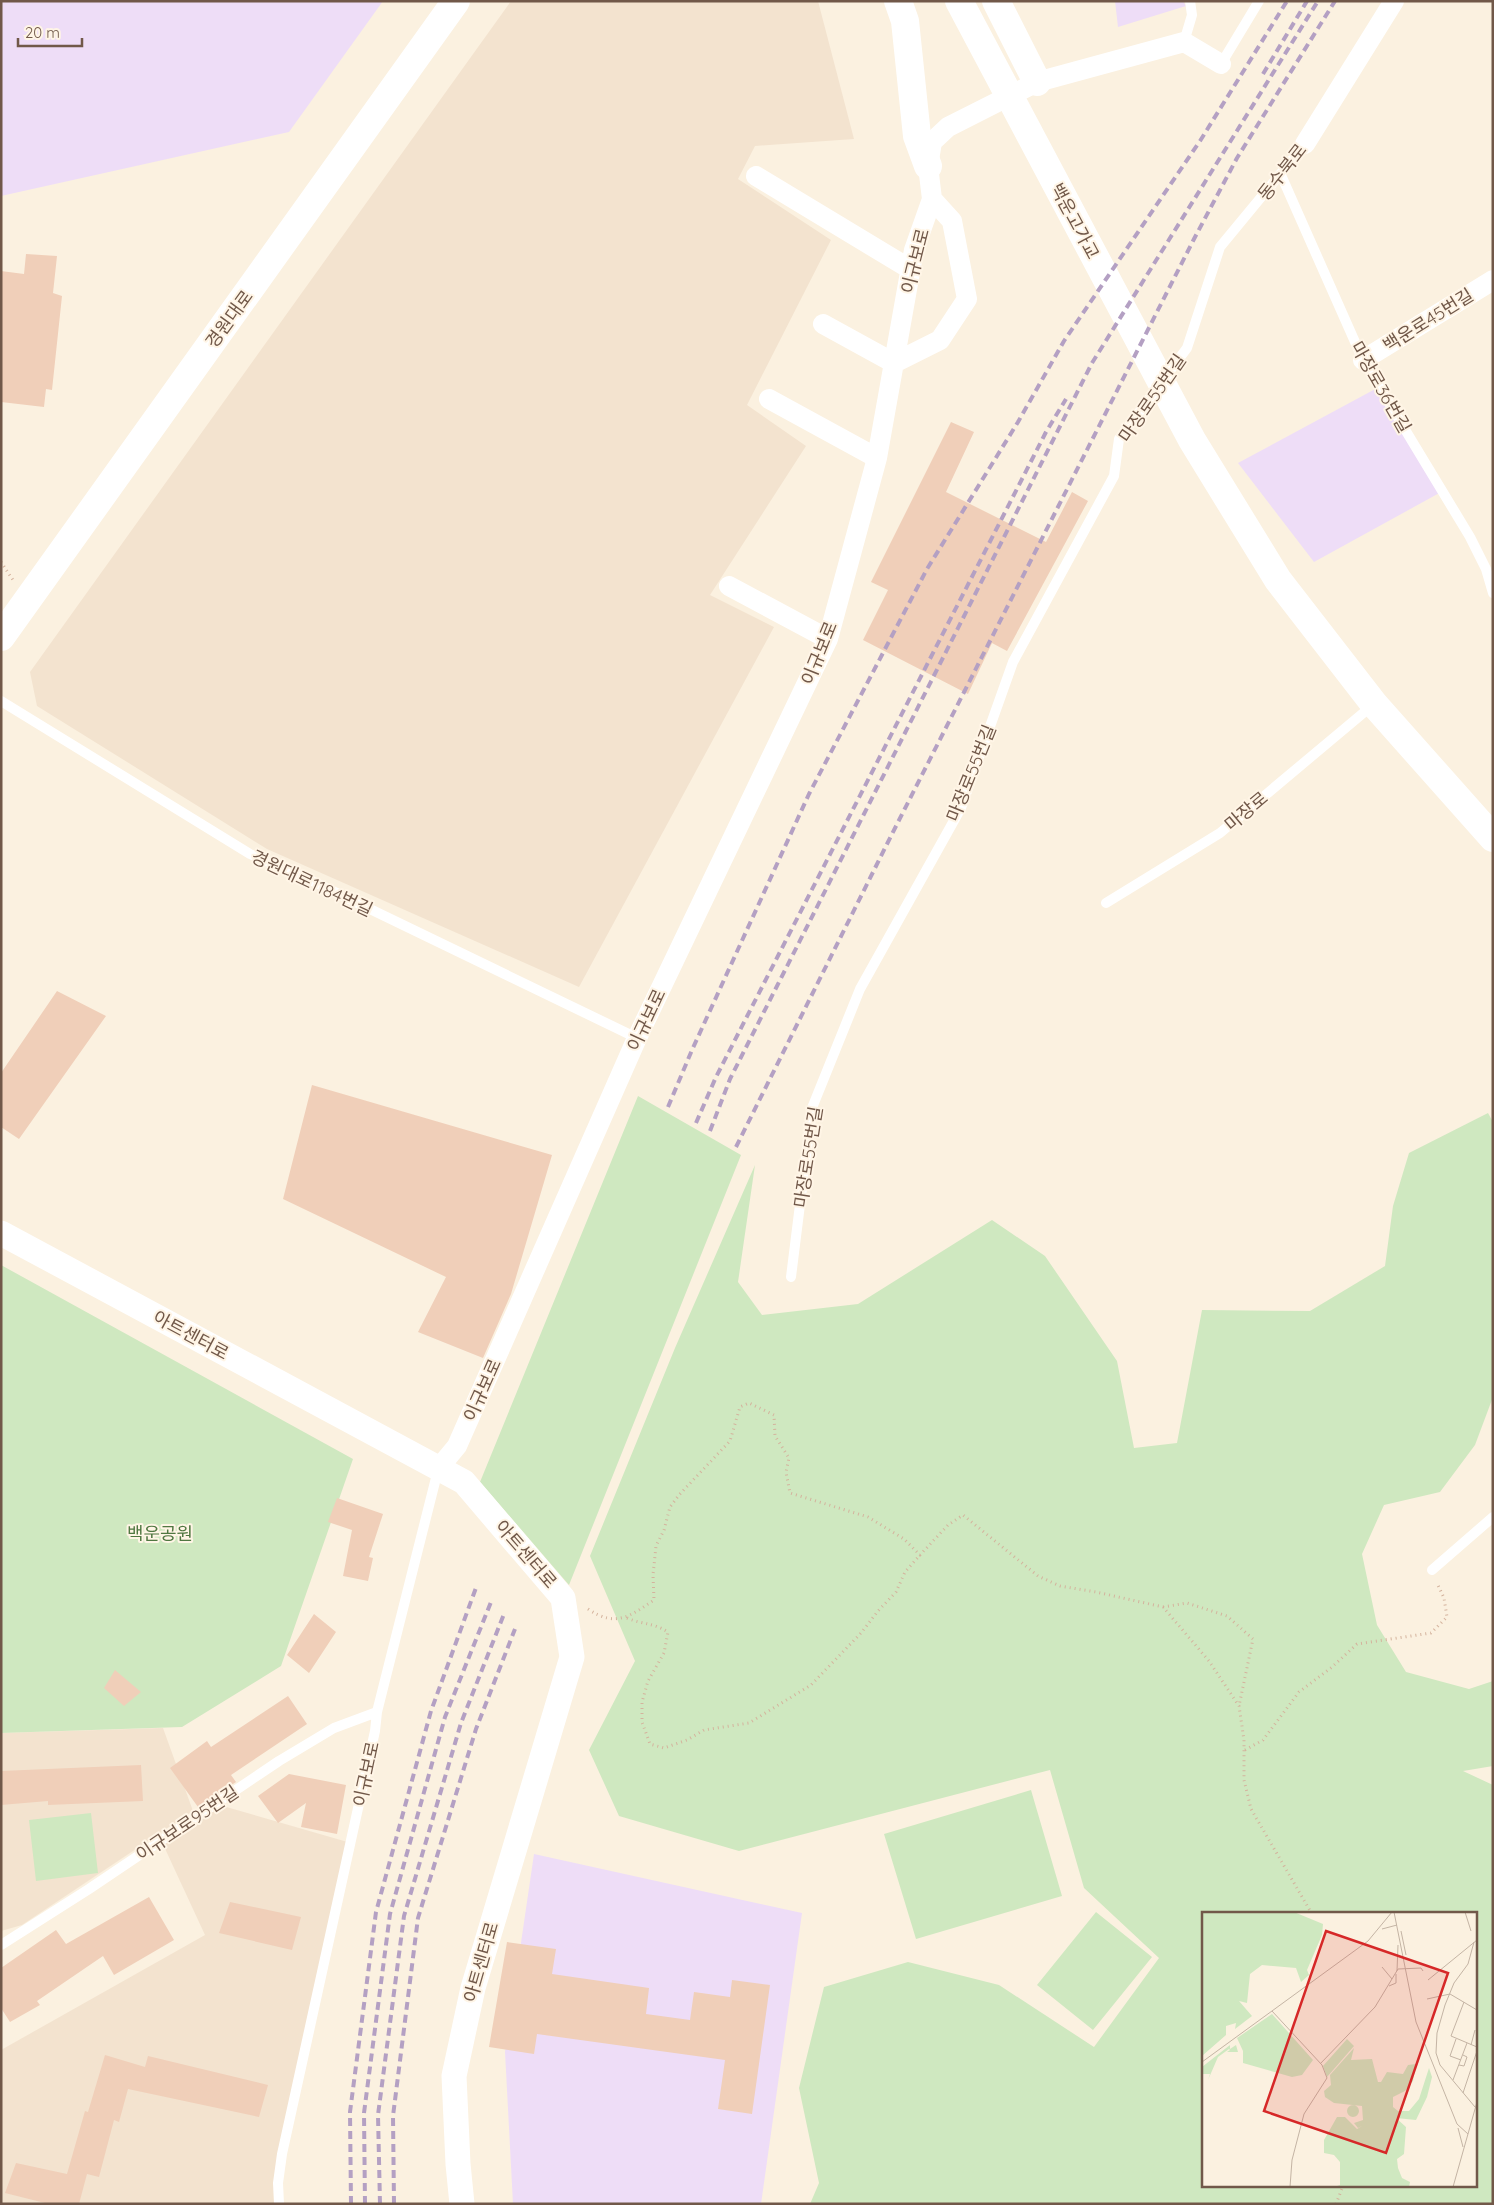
<svg xmlns="http://www.w3.org/2000/svg" width="1494" height="2205" viewBox="0 0 1494 2205" font-family="Quicksand,'Noto Sans KR',sans-serif">
<style>
.residential{fill:#f3e3cf}
.education{fill:#eeddf7}
.green{fill:#cfe8c0;fill-rule:evenodd}
.building{fill:#f0cfb9}
.lines{fill:none;stroke-linecap:round;stroke-linejoin:round}
.path{stroke:#d4b39d;stroke-width:3;stroke-dasharray:1 4;stroke-linecap:butt}
.service{stroke:#fff;stroke-width:10}
.minor{stroke:#fff;stroke-width:20}
.tertiary{stroke:#fff;stroke-width:25}
.secondary{stroke:#fff;stroke-width:28}
.rail{stroke:#b4a0c3;stroke-width:4;stroke-dasharray:8 5;stroke-linecap:butt}
.labels{text-anchor:middle;dominant-baseline:central;stroke-width:4;stroke-linejoin:round;paint-order:stroke}
.street-label{font-size:18px;fill:#715849;stroke:#fff5e6}
.park-label{font-size:18px;fill:#507741;stroke:#fff5e6}
.inset-road{fill:none;stroke:#c4b4a4;stroke-width:1}
.view{fill:#d62828;fill-opacity:0.15;stroke:#d62828;stroke-width:2.5}
.inset-edge{fill:none;stroke:#715849;stroke-width:2.5}
</style>
<rect width="100%" height="100%" fill="#fbf1e0"/>
<!-- residential -->
<path class="residential" d="M511 1H818L854 139 755 146 738 179 831 240 747 405 806 446 710 595 774 627 579 987 267 849 37 706 30 672Z
M163 1728 193 1811 22 1925 1 1931V1733Z
M216 1804 351 1843 274 2204H1V2050L205 1935 161 1840Z"/>
<!-- education -->
<path class="education" d="M1 1H383L289 132 1 196Z
M1183 1 1186 6 1118 27 1115 1Z
M1379 387 1443 491 1314 562 1238 463Z
M534 1854 802 1913 761 2204H513L505 2052Z"/>
<!-- green -->
<path class="green" d="M638 1096 741 1155 569 1585 480 1482Z
M1488 1113 1493 1122V1397L1475 1445 1440 1492 1384 1505 1362 1554 1377 1625 1406 1672 1469 1689 1493 1681V1766L1463 1771 1493 1785V2204H810L819 2183 799 2088 824 1987 908 1962 999 1985 1094 2047 1159 1958 1084 1888 1050 1770 739 1851 619 1816 589 1750 635 1661 590 1556 675 1348 755 1165 738 1282 762 1315 858 1304 992 1220 1045 1256 1117 1361 1134 1448 1177 1443 1202 1310 1310 1311 1385 1266 1393 1206 1409 1153ZM1203 1914H1475V2186H1203Z
M1 1265 353 1459 281 1666 182 1727 1 1733Z
M1031 1790 1062 1896 916 1939 884 1834Z
M91 1813 98 1873 36 1881 29 1820Z
M1096 1912 1152 1957 1093 2030 1037 1985Z"/>
<!-- building -->
<path class="building" d="M26 254 57 256 53 293 62 296 52 390 46 389 44 407 1 402V271L24 274Z
M951 422 974 432 946 492 1046 542 1072 492 1088 501 1007 651 992 643 968 694 863 640 888 590 871 582Z
M57 991 106 1016 19 1139 1 1127V1073Z
M312 1085 552 1155 511 1294 483 1358 418 1332 446 1277 283 1199Z
M337 1498 383 1514 369 1557 373 1558 368 1581 343 1576 352 1530 328 1522Z
M314 1614 336 1632 309 1673 287 1655Z
M115 1670 141 1692 124 1706 104 1688Z
M288 1696 307 1724 231 1775 236 1782 198 1807 170 1768 207 1741 211 1747Z
M141 1765 143 1801 48 1805V1801L1 1805V1771Z
M289 1774 346 1785 337 1834 301 1827 306 1803 278 1823 258 1796Z
M149 1897 174 1940 114 1975 103 1956 37 2001 40 2005 10 2022 1 2008V1968L56 1930 66 1944Z
M230 1902 301 1917 292 1950 219 1933Z
M507 1942 556 1949 552 1974 649 1988 646 2014 690 2020 694 1992 730 1997 732 1980 770 1985 752 2114 718 2109 725 2060 537 2034 534 2054 489 2047Z
M105 2055 145 2067 148 2056 268 2085 259 2117 128 2089 119 2122 114 2120 99 2177 87 2174 79 2204H49L5 2193 16 2163 67 2174 85 2111 88 2112Z"/>
<g class="lines">
<!-- path -->
<path class="path" d="M1 562 13 580
M1163 1607 1187 1603 1227 1616 1253 1639 1239 1706
M588 1609C616 1628 630 1616 654 1600L653 1575 656 1546 664 1530 670 1507 679 1495 730 1441 740 1407 749 1403 774 1415 775 1436 789 1458 786 1472 790 1493 868 1517 904 1539 920 1555 948 1525 963 1515 1038 1576 1060 1586 1096 1592 1163 1607 1209 1661 1239 1706 1244 1740V1780L1251 1809 1312 1914
M627 1618C643 1625 652 1622 668 1632L664 1653 648 1681 642 1702V1722L650 1744 664 1748 687 1740 704 1730 749 1723 811 1685 861 1633 878 1611 896 1592 905 1572 920 1555
M1245 1750 1263 1740 1299 1692 1332 1667 1357 1644 1431 1633 1447 1617 1444 1598 1437 1583
M1336 2204 1343 2186"/>
<!-- service -->
<path class="service" d="M1184 42 1192 15 1190 1
M1221 64 1259 1
M1281 175 1363 360 1470 537 1486 569 1493 593
M1 701 250 854 312 881 637 1038
M1106 903 1220 833 1374 704
M791 1277 812 1108 860 989 961 808 1013 662 1114 476 1119 439 1187 348 1220 247 1305 144
M1432 1570 1493 1517
M1 1945 89 1889 279 1761 334 1728 377 1712
M279 2204 278 2183 282 2154 375 1731 377 1712 438 1470"/>
<!-- minor -->
<path class="minor" d="M1305 144 1394 1
M756 176 910 269
M823 324 894 363
M1363 360 1493 280
M894 363 940 340 967 299 952 221 932 199
M769 399 877 458
M729 586 828 639
M438 1469 457 1446 637 1038 828 639 877 458 914 250 932 199 928 166 932 142 948 127 1037 82 1184 42 1221 64"/>
<!-- tertiary -->
<path class="tertiary" d="M1 1233 464 1482 563 1598 572 1657 473 1988 454 2076 458 2164 462 2204"/>
<!-- secondary -->
<path class="secondary" d="M898 1 905 21 917 136 928 166
M959 1 1192 440 1278 580 1374 704 1493 838
M996 1 1037 82
M1 637 456 1"/>
<!-- rail -->
<path class="rail" d="M1263 74 1307 1
M668 1107 692 1050 809 794 927 569 1018 422 1064 341 1200 141 1287 1
M696 1123 716 1077 1021 481 1046 432 1066 399
M710 1131 730 1079 1092 363 1318 1
M736 1147 892 834 1194 239 1237 158 1335 1
M351 2204 350 2112 376 1912 431 1711 477 1585
M365 2204 364 2113 390 1914 445 1717 491 1602
M380 2204 378 2115 404 1916 461 1723 504 1614
M394 2204 393 2116 418 1918 476 1729 515 1629"/>
</g>
<g class="labels">
<!-- street labels -->
<g class="street-label">
<text transform="translate(1282 172) rotate(-52)">동수북로</text>
<text transform="translate(1075 221) rotate(62)">백운고가교</text>
<text transform="translate(915 261) rotate(-76)">이규보로</text>
<text transform="translate(229 319) rotate(-54)">경원대로</text>
<text transform="translate(1428 320) rotate(-32)">백운로45번길</text>
<text transform="translate(1381 387) rotate(60)">마장로36번길</text>
<text transform="translate(1152 398) rotate(-55)">마장로55번길</text>
<text transform="translate(819 653) rotate(-68)">이규보로</text>
<text transform="translate(971 773) rotate(-68)">마장로55번길</text>
<text transform="translate(1246 811) rotate(-40)">마장로</text>
<text transform="translate(312 883) rotate(25)">경원대로1184번길</text>
<text transform="translate(646 1020) rotate(-65)">이규보로</text>
<text transform="translate(808 1157) rotate(-81)">마장로55번길</text>
<text transform="translate(191 1335) rotate(28)">아트센터로</text>
<text transform="translate(482 1390) rotate(-66)">이규보로</text>
<text transform="translate(526 1554) rotate(49)">아트센터로</text>
<text transform="translate(366 1774) rotate(-78)">이규보로</text>
<text transform="translate(187 1823) rotate(-34)">이규보로95번길</text>
<text transform="translate(481 1962) rotate(-74)">아트센터로</text>
</g>
<!-- park labels -->
<g class="park-label">
<text x="160" y="1533">백운공원</text>
</g>
</g>
<!-- overview -->
<g transform="translate(1202 1912)">
<rect width="275" height="275" fill="#fbf1e0"/>
<path d="M0 0H92L121 12 120 23 105 58 107 63 99 70 94 56 60 53 48 62 45 91 37 89 50 104 33 117 34 111 24 114V123L0 144ZM70 102 111 148 100 163 90 165 41 151V139L35 126ZM145 127 152 134 125 165 121 154ZM28 133V137L34 133 36 140H25L28 138 27 137 16 145 6 168 8 162H0V155ZM152 136 149 148 170 147 176 170H179L185 160 201 162 206 153 214 152 211 169 203 179 191 185V195L196 199H207L217 187 227 156 230 165 225 185 214 208 194 206 204 215 202 242 195 247 196 256 200 266 208 270 207 275H132L138 273V250L132 243 122 241V228L135 205H143L155 217 160 214 156 216 152 211 161 208 160 194 132 191 123 185 122 179 129 173 128 163ZM145 199a6 6 0 1 1 12 0a6 6 0 1 1-12 0Z" fill="#cfe8c0"/>
<path class="inset-road" d="M192 0 214 110 255 212 266 222M263 0 269 19M180 17 195 13M199 19 204 43M272 30 266 52 252 71 243 93 235 121 234 141 238 153 273 195M180 55 190 67M195 59 196 33M226 68 275 28M187 74 194 71V62M225 87 248 82 275 98M262 90 249 124 275 135M70 99 120 153 125 166 102 202 90 248 88 275M254 127 248 144 259 148M269 133 273 118M0 150 166 29 190 0M118 152 173 95 196 57 219 56 221 59M257 153 262 154 265 145 261 143M251 168 265 131M261 181 275 139M256 216 261 235M251 275 275 190"/>
<path class="view" d="M124 19 246 61 184 241 62 199Z"/>
<rect width="275" height="275" class="inset-edge"/>
</g>
<!-- border -->
<rect width="1494" height="2205" fill="none" stroke="#715849" stroke-width="5"/>
<!-- scale -->
<path d="M18 38v8h64v-8" fill="none" stroke="#715849" stroke-width="2.5"/>
<text x="25" y="38" font-size="15" fill="#715849" stroke="#fff5e6" stroke-width="4" paint-order="stroke">20 m</text>
</svg>
